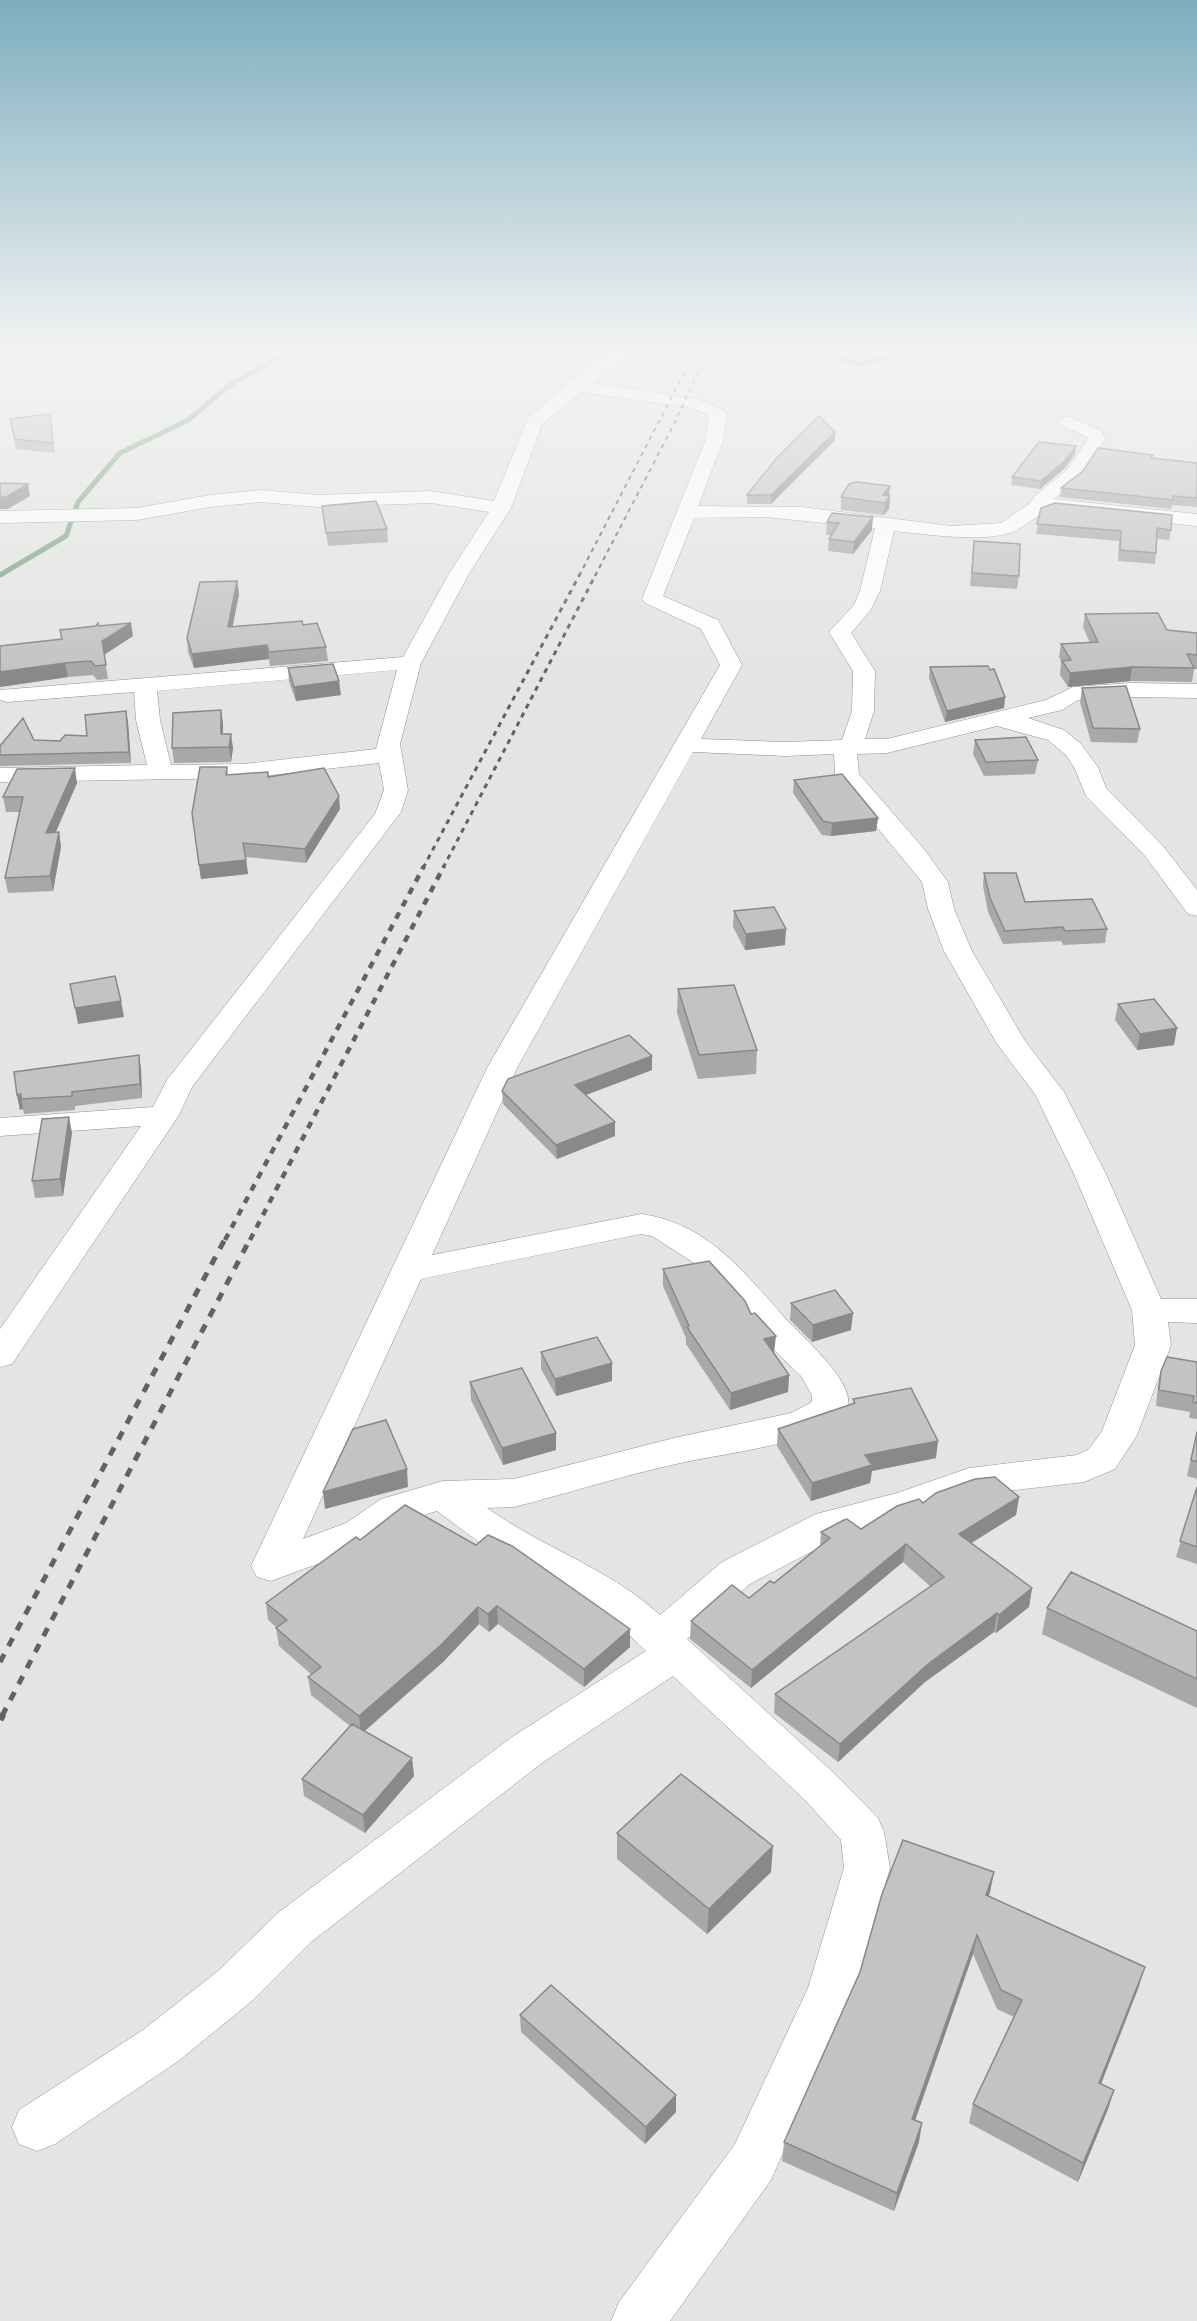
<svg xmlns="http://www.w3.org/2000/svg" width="1197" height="2321" viewBox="0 0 1197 2321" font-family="'IBM Plex Serif',serif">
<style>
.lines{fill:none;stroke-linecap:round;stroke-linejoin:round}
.stream{stroke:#7da281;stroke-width:5}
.street-casing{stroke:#8e918e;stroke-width:1}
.street{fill:#fff;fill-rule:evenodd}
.rail-far4{stroke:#616361;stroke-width:2;stroke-dasharray:4.5 4.5;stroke-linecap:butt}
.rail-far3{stroke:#616361;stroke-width:3;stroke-dasharray:5 5;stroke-linecap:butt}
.rail-far2{stroke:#616361;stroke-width:4.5;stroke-dasharray:7 7;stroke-linecap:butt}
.rail-far1{stroke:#616361;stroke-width:5;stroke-dasharray:9 9;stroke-linecap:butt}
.rail{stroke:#616361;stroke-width:7;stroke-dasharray:11 11;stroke-linecap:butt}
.wall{fill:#a9a7a9}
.shaded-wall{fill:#8a888a}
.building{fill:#c5c2c5;stroke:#8a888a;stroke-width:1.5}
</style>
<rect width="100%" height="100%" fill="#e2e5e2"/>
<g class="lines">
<!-- stream -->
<path class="stream" d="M804 346 857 364 900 355 1127 347 1197 352
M0 575 66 536 78 502 120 453 188 420 230 385 290 351 294 346"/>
<!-- street casing -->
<g class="street-casing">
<path id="street" d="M618 346H636L592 383 697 399 724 410 727 414 723 441 698 506 802 507 951 526 1001 523 1029 504 1037 494 1067 470 1087 440V437L1061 425 1058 421 1067 416 1102 431 1105 440 1080 478 1054 499 1197 514V526L1053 511C1036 514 1027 526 1012 532 984 543 924 534 894 531L880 591 870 611 851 633 875 671 874 711 865 739H887L1046 700 1073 687 1130 683 1197 684V698L1130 697 1078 700 1062 710 1028 718 1064 730 1081 744 1098 767 1106 788 1163 846 1197 890V916L1188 914 1145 856 1086 796 1074 767 1065 754 1048 740 997 726 887 753 857 754 859 774 924 849 948 882 954 909 972 951 1025 1041 1064 1092 1106 1174 1161 1299H1197V1323L1168 1322 1171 1345 1137 1435 1115 1469 1084 1482 972 1495 903 1520 841 1536 750 1584 687 1639 836 1775 878 1818 884 1832 890 1868 855 1990 771 2180 670 2321H611L619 2302 735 2144 808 1988 844 1868 841 1840 806 1801 673 1676 542 1763 311 1942 252 2001 177 2062 55 2144 37 2151 19 2144 12 2127 19 2110 143 2030 218 1971 279 1912 512 1737 646 1651 607 1614 555 1583 491 1551 437 1511 407 1520 374 1543 271 1581 257 1577 251 1566 487 1068 720 665 701 629 645 603 642 599 705 441 709 416 693 408 581 392 542 424 511 508 470 572 421 663 400 744 408 790 401 812 192 1087 179 1115 12 1364 0 1367V1329L141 1126 0 1136V1118L153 1107 167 1080 375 814 384 790 379 763 244 778 0 782V768L147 765 136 720 134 692 7 702 0 700V690L403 657 450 572 489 512 431 503 318 507 261 502 210 507 137 520 0 523V511L137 508 210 495 261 490 318 495 431 491 494 501 528 418 569 382ZM765 517 875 528 860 591 854 605 829 632 853 671 852 711 842 740 785 742 701 739 742 665 718 620 663 596 694 518ZM397 670 376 749 244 764 171 765 160 720 157 691ZM693 752 785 756 834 754 835 775 838 780 922 882 928 909 944 951 997 1044 1035 1094 1074 1174 1132 1310 1135 1345 1102 1431 1089 1449 1077 1455 969 1468 897 1493 816 1514 722 1562 660 1615C609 1568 543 1548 487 1508L514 1507C568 1493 622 1476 676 1464 720 1454 772 1449 813 1433 826 1428 845 1421 848 1406 854 1380 800 1335 784 1317 742 1270 707 1223 641 1214L432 1255 517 1068ZM641 1234 652 1236 702 1268 779 1355 801 1376 812 1395V1402L791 1413 674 1438 514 1479 443 1481 381 1499 346 1523 303 1539 421 1279Z"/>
</g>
<!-- street -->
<use href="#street" class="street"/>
<!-- rail-far4 -->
<path class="rail-far4" d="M579 576 698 346
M595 576 673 426 710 346"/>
<!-- rail-far3 -->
<path class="rail-far3" d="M423 868 580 574
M443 868 596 574"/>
<!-- rail-far2 -->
<path class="rail-far2" d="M225 1240 424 866
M250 1240 444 866"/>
<!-- rail-far1 -->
<path class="rail-far1" d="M0 1662 225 1239
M2 1716 250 1239"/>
<!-- rail -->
<path class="rail" d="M0 1720 3 1714"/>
</g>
<!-- wall -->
<path class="wall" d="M50 414 55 453 16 449 10 419Z
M835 432V440L771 504H747V495Z
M1075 454 1065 468 1040 489 1011 485 1012 477Z
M1153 455 1152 459 1197 463V507L1172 505 1171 509 1060 497 1061 488Z
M890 496 889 509 884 515 841 510V497Z
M322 506 387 529 388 542 328 546Z
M1041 508 1171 530 1169 540 1157 539 1156 553 1155 564 1118 561 1119 541 1036 534Z
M832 513 872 530 853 554 828 551 829 539 831 535H826L827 522Z
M974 541 1019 576 1017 589 970 586Z
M237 581 239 594 232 626 303 625 326 647 328 661 270 666 269 659 194 668 188 652 187 638Z
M1085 614 1167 630 1197 633V669H1194L1192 682 1130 681 1068 687 1060 675 1061 661 1059 657 1061 644 1090 643 1083 627Z
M99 626 133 636 104 654 108 679 97 680 93 675 68 677 0 687 62 639Z
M930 667 1005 697 1004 708 945 722 929 678Z
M288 668 341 695 296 701 289 682Z
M1082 688 1140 729 1137 743 1091 742 1080 702Z
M221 710 223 724V734L233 748 231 762 174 763 172 748Z
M128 722 131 763 0 766V746L34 740 60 741 87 736Z
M975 740 1038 760 1035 774 984 776 973 754Z
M227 767 228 775 268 777 340 809 306 863 246 857 248 874 201 879 192 813Z
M794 780 878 818 876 831 831 836 822 835 793 793Z
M77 783 55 833 59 832 61 847 53 891 8 893 5 878 20 812H6L3 797Z
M984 873 1025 902 1107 929 1105 943 1063 945 1061 941 1003 944 988 912 983 886Z
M734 911 785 945 745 950 733 927Z
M678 989 757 1050 756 1074 698 1079 677 1013Z
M1118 1004 1174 1045 1137 1050 1115 1020Z
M139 1055 141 1069 142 1098 75 1106V1110L24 1114 23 1109 20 1110 17 1095Z
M652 1056V1070L586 1095 615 1136 557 1159 503 1104 502 1091Z
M72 1133 63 1196 35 1198 32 1181Z
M663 1269 751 1314 774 1353 789 1375 788 1392 730 1410 686 1344V1338L663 1286Z
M791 1303 851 1330 812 1342 790 1320Z
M1197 1332V1419L1189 1418 1190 1412 1156 1406 1158 1386 1161 1371 1197 1362Z
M541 1352 612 1381 556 1396 541 1369Z
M470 1382 556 1450 503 1465 471 1400Z
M853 1399 936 1458 872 1471 870 1483 811 1501 777 1446 778 1429 853 1404Z
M1197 1430V1479L1187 1476Z
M1197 1487V1564L1176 1557Z
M1019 1497 1016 1515 971 1543 1032 1588 1029 1607 996 1633 994 1632 925 1682 838 1762 774 1713 775 1694 931 1587 903 1562 751 1688 690 1639 691 1621 749 1598 774 1583 820 1547 821 1532 861 1529 923 1503Z
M360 1540 630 1629V1647L584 1687 498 1624 489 1632 479 1624 443 1662 365 1731 412 1758 414 1776 365 1833 304 1796 302 1779 350 1726 311 1695 308 1677 312 1675 279 1646 276 1628H277L268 1620 266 1603Z
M1047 1608 1197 1631V1708L1042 1634Z
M617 1833 771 1872 707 1934 617 1859Z
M994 1872 989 1896 1139 1986 1101 2084 1114 2090 1108 2109 1078 2182 969 2123 973 2104 1014 2017 997 2009 973 1954 915 2120 919 2142 894 2211 782 2161 784 2142Z
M520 2015 676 2095V2112L645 2144 521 2032Z"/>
<!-- shaded-wall -->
<path class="shaded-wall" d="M835 432V440L771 504V495Z
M1076 446 1075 454 1065 468 1040 489 1041 481Z
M28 484 30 496 8 509H0V497Z
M890 486 889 498 890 496 889 509 884 515 885 503 883 495Z
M873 517 872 530 853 554 854 542Z
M237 581 239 594 230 640 228 627Z
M131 623 133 636 104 655 102 641Z
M267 645 269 659 194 668 192 654Z
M65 663 68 677 0 687V672Z
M1132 667 1130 681 1068 687 1070 673Z
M339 681 341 695 296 701 294 687Z
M1005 697 1004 708 945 722 947 711Z
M221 710 223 724V748L221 734Z
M126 711 128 722 131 763 129 752Z
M231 734 233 748 231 762 229 747Z
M75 768 77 783 49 848 46 833Z
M339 796 340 809 306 863 305 849Z
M878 818 876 831 831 836 832 823Z
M59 832 61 847 53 891 50 876Z
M246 860 248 874 201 879 199 865Z
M786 929 785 945 745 950 746 934Z
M121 1001 124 1017 78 1024 75 1008Z
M1177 1028 1174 1045 1137 1050 1140 1034Z
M139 1055 141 1069 142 1098 140 1084Z
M652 1056V1070L575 1099V1085Z
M21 1094 23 1109 20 1110 17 1095Z
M69 1117 72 1133 63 1196 60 1179Z
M615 1122V1136L557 1159 556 1145Z
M853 1313 851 1330 812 1342 813 1325Z
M776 1336 774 1353 763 1357 764 1339Z
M612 1363V1381L556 1396 555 1379Z
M789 1375 788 1392 730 1410 731 1393Z
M556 1433V1450L503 1465 502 1448Z
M938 1441 936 1458 872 1471 870 1483 811 1501 812 1483 865 1455Z
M407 1469 408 1487 325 1509 323 1492Z
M1019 1497 1016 1515 957 1552 959 1534Z
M906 1544 903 1562 751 1688 752 1670Z
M1032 1588 1029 1607 996 1633 999 1615Z
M497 1606 498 1624 489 1632 488 1614Z
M478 1607 479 1624 443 1662 361 1734 359 1716Z
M997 1613 994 1632 925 1682 838 1762 840 1744 928 1664Z
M630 1629V1647L584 1687V1669Z
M412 1758 414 1776 365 1833 363 1815Z
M773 1846 771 1872 707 1934 709 1909Z
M994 1872 990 1892 982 1914 986 1895Z
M977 1935 973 1954 909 2138 912 2119Z
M1145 1967 1139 1986 1094 2102 1099 2083Z
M1114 2090 1108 2109 1078 2182 1083 2163Z
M676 2095V2112L645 2144 646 2127Z
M922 2123 919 2142 894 2211 897 2193Z"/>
<!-- building -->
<path class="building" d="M50 414 53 443 15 439 10 419Z
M819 416 835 432 771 495H747L776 459Z
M1039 442 1076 446 1066 460 1041 481 1012 477Z
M1098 448 1153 455 1151 458 1197 463V498L1173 496V500L1061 488 1083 471Z
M857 482 890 486 883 495 890 496 885 503 841 497 849 484Z
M0 483 28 484 6 497H0Z
M376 501 387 529 326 533 322 506Z
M1055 503 1172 515 1171 530 1157 528 1156 553 1120 550 1121 531 1037 524 1041 508Z
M832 513 873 517 854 542 829 539 839 523 827 522Z
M974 541 1020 544 1019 576 972 573Z
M237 581 228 627 302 621 303 625 317 623 326 647 269 652 267 645 192 654 187 638 200 582Z
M1158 613 1167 630 1197 633V655L1187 654 1194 668 1132 667 1070 673 1062 661 1071 660 1061 644 1098 642 1085 614Z
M98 623 99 626 131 623 102 641 106 665 95 666 91 661 65 663 0 672V646L62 639 60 630 96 626Z
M333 664 339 681 294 687 288 668Z
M988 666 990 670 994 669 1005 697 947 711 930 667Z
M1126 686 1140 729 1093 728 1082 688Z
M221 710V734H231L229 747 172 748 173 713Z
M126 711 129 752 0 755V746L23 718 34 740 60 741 65 735 87 736 85 715Z
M1026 737 1038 760 986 762 975 740Z
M200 767H227L226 775 268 772V777L324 768 339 796 305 849 243 843 246 860 199 865 192 813Z
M75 768 46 833 59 832 50 876 5 878 23 797H3L17 769Z
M842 774 878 818 832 823 823 821 794 780Z
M984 873H1016L1025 902 1092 899 1107 929 1065 931 1063 927 1005 931 990 898Z
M774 907 786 929 746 934 734 911Z
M115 976 121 1001 75 1008 70 984Z
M734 985 757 1050 699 1055 678 989Z
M1154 999 1177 1028 1140 1034 1118 1004Z
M629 1035 652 1056 575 1085 615 1122 556 1145 502 1091 508 1079Z
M139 1055 140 1084 72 1092V1096L21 1099V1094L17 1095 14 1072Z
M69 1117 60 1179 32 1181 42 1119Z
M709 1261 745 1301 751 1314 755 1313 776 1336 764 1339 789 1375 731 1393 687 1327 689 1326 663 1269Z
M835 1290 853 1313 813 1325 791 1303Z
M597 1337 612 1363 555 1379 541 1352Z
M1167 1357 1197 1362V1403L1193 1402 1194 1396 1159 1390 1161 1371Z
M522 1368 556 1433 502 1448 470 1382Z
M911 1388 938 1441 865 1455 872 1465 812 1483 778 1429 855 1403 853 1399Z
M386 1420 407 1469 323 1492 353 1429Z
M1197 1432V1462L1191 1460Z
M995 1477 1019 1497 959 1534 1032 1588 999 1615 997 1613 928 1664 840 1744 775 1694 944 1577 906 1544 752 1670 691 1621 732 1585 749 1598 770 1581 774 1583 830 1538 821 1532 844 1520 847 1519 861 1529 897 1506 919 1499 923 1503 936 1493 975 1479Z
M1197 1487V1547L1180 1541Z
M405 1505 476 1545 488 1535 512 1546 630 1629 584 1669 497 1606 488 1614 478 1607 441 1645 359 1716 308 1677 321 1667 276 1628 287 1620 266 1603 356 1537 360 1540Z
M1071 1572 1197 1631V1679L1047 1608Z
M352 1724 412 1758 363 1815 302 1779Z
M681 1774 773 1846 709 1909 617 1833Z
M903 1840 994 1872 986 1895 1145 1967 1099 2083 1114 2090 1083 2163 973 2104 1022 2000 1001 1990 977 1935 912 2119 922 2123 897 2193 784 2142 860 1972 882 1894Z
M551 1985 676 2095 646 2127 520 2015Z"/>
<!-- sky -->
<linearGradient id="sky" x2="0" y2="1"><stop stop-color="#7dadbf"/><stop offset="0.52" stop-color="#f2f3f2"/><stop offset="1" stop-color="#f2f3f2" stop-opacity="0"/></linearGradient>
<rect width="1197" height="671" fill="url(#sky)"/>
</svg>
